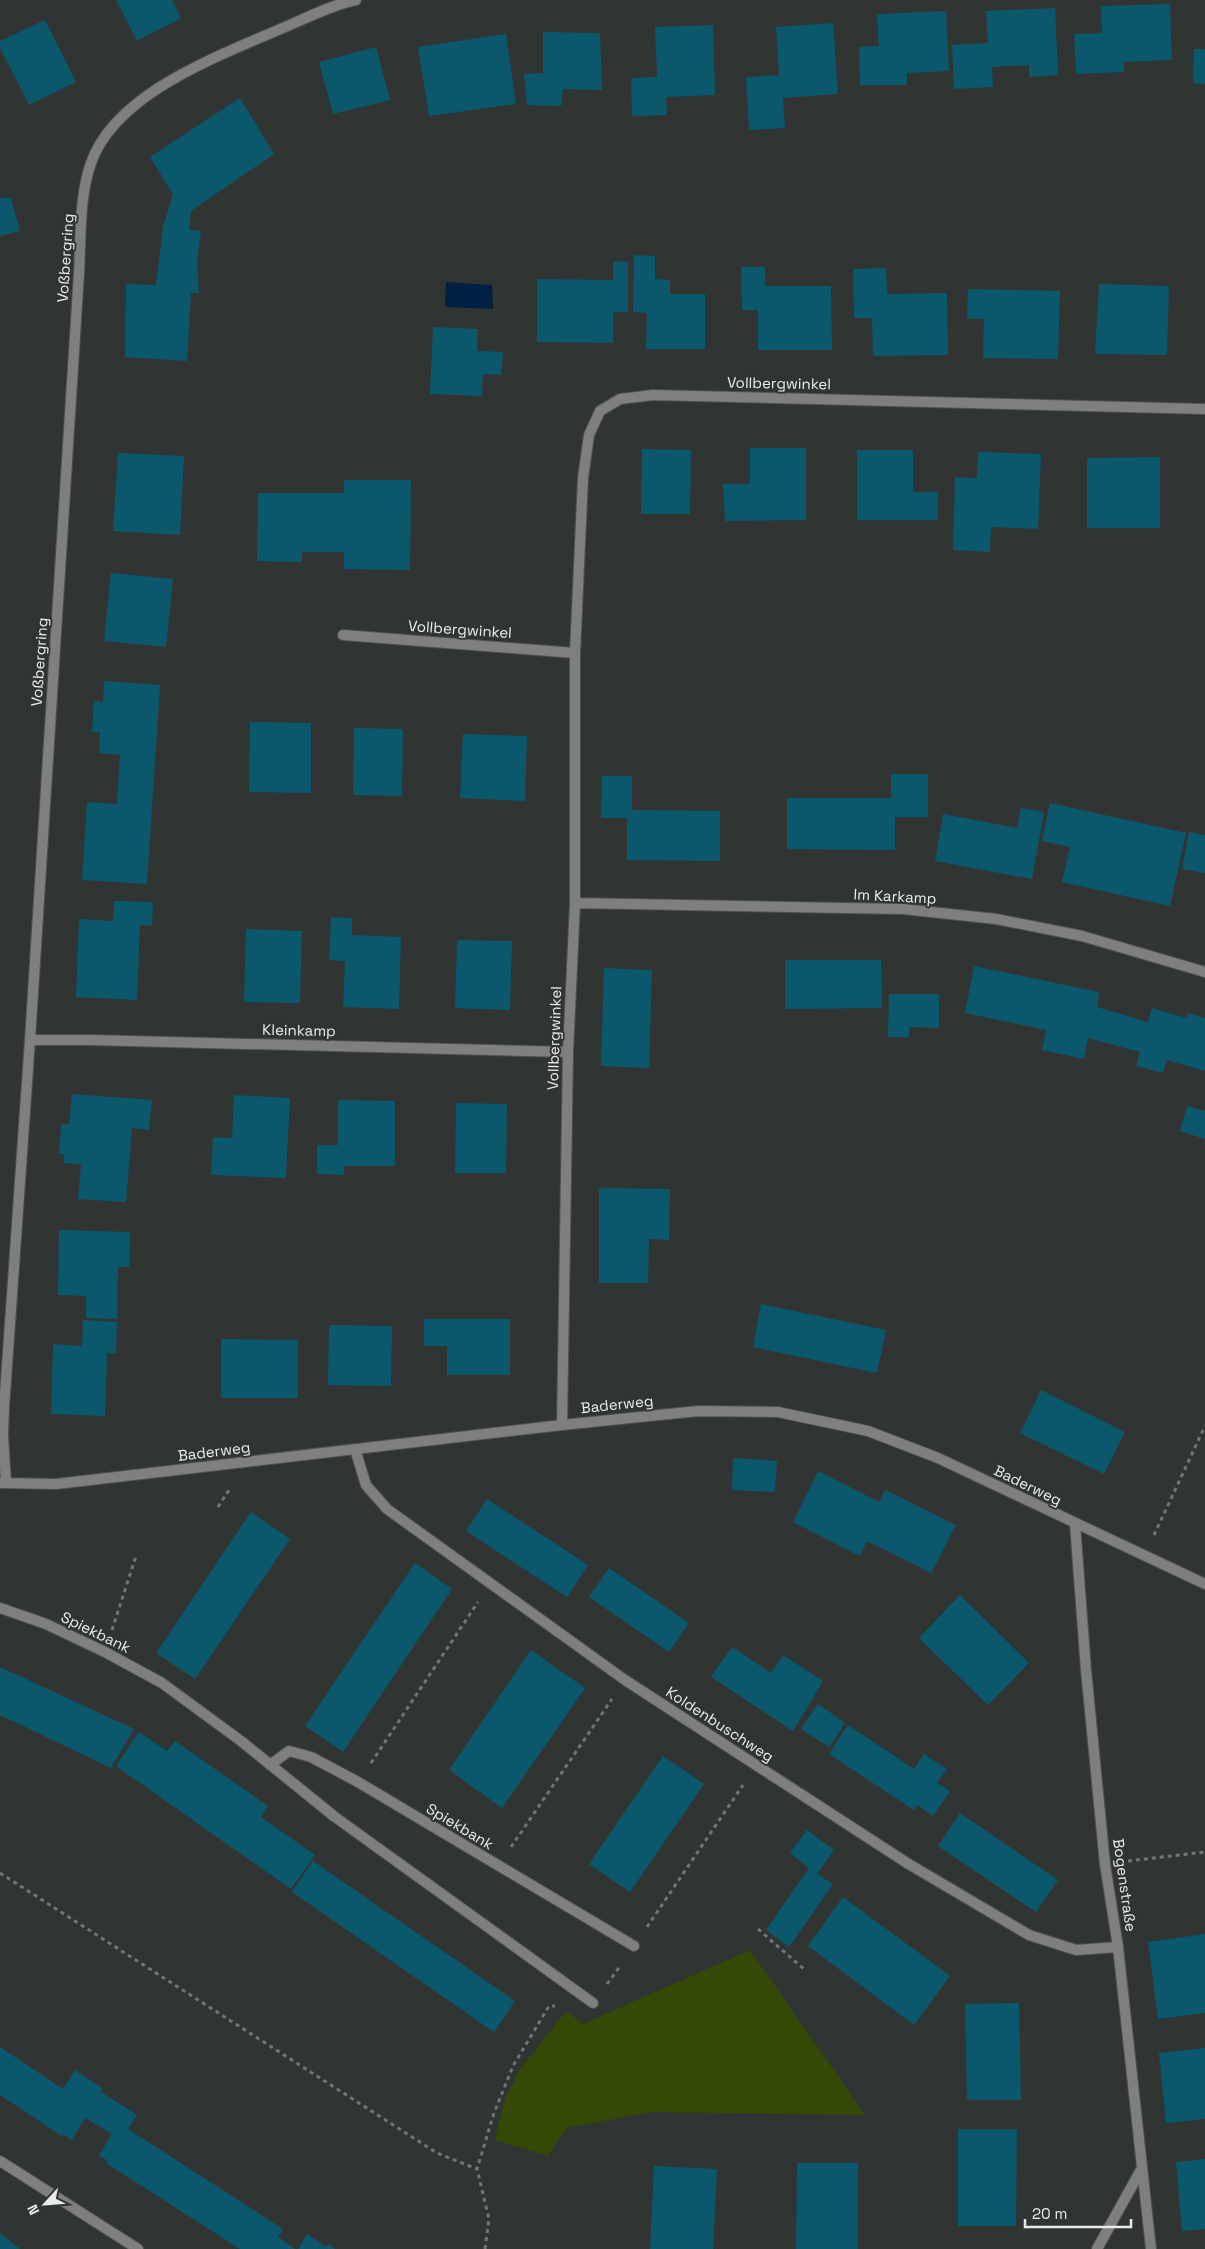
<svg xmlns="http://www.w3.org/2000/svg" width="1205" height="2249" viewBox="0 0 1205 2249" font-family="'Space Grotesk',sans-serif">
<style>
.green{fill:#334905}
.water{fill:#002142}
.building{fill:#0b586c}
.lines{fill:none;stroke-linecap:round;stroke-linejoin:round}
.street-casing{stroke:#4e5251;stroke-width:12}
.path{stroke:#717574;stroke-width:3;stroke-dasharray:4 4;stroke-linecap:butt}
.street{stroke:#7e7f7e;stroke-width:10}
.labels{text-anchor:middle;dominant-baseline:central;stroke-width:4;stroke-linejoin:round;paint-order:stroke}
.street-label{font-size:15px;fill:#e9eceb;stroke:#303534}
</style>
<rect width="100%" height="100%" fill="#303534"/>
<!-- green -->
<path class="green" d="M750 1950 865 2115 650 2112 567 2128 548 2156 495 2140 505 2098 521 2068 566 2011 583 2024Z"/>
<!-- water -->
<path class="water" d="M446 282 492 285 493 309 445 307Z"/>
<!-- building -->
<path class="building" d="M116 0H172L181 18 137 41Z
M1170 4 1172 60 1124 62V72L1076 74 1074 34 1102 33 1101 6Z
M1055 8 1058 75 1029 77V65L992 67 993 87 954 89 952 45 988 43 986 11Z
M946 11 949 71 907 73V85H860L859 47 879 46 877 14Z
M45 20 76 82 29 105 0 48V41Z
M833 23 838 94 783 98 785 128 749 130 746 77 779 75 776 27Z
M713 25 715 95 666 97 667 115 632 116 631 78 657 77 655 27Z
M543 32 600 33 602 90 563 89 561 106 527 105 524 74 543 73Z
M506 34 516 104 429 116 418 47Z
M376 47 390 100 333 114 319 62Z
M1194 49H1205V84L1193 83Z
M240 98 274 154 191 211 189 230 201 231 197 262 199 293H191L187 361 125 357 126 284 156 285 163 227 173 194 150 157Z
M0 198H11L20 231 0 236Z
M634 255 655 256V279L670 280V294H705V349H646L647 313 633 312Z
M613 261 628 262V312H613V343L537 342V279L613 280Z
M741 267H765V286H831L832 350H758V310H742Z
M886 268 887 294 947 293 948 355 873 356 872 318H854L853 269Z
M1099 284 1169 286 1167 355 1095 354Z
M968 289 1060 291 1058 359 983 358 984 319H967Z
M433 327 478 329 477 351 503 352 501 375 483 374 482 396 430 394Z
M750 448H806V520L725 521 723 484H750Z
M642 449 691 450 690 514H641Z
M857 450H913V492H938V520H857Z
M978 452 1041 454 1038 529 991 527 990 552 953 550 955 477 977 478Z
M118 453 184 456 180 535 113 531Z
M1160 457V528H1087V458Z
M344 480H411L410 570 344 569V552H302V562L257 561 258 493H344Z
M111 573 173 579 166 647 104 641Z
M104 681 160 685 147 884 82 880 87 802 117 804 120 755 99 753 100 732H92L94 701 103 702Z
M250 722 311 723V793L249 792Z
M354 728 403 729 402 796 353 795Z
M463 734 527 736 525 801 460 798Z
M891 774H928V817H895V850L787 849V798H891Z
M602 776H632V810L720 811V861L627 860V818H601Z
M1050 803 1186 833 1170 906 1062 882 1070 847 1042 841Z
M1021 808 1044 812 1032 879 935 861 943 814 1017 828Z
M1189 832 1205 835V873L1182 869Z
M114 901 153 902 152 926 140 925 137 1000 76 997 79 919 113 921Z
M331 917 352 918V935L401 937 399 1009 343 1007 345 961 329 960Z
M246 929 302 931 300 1003 244 1002Z
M457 940 512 941 510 1010 455 1008Z
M785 960H881L882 1008 785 1009Z
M974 966 1099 992 1097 1007 1148 1022 1152 1008 1186 1018 1188 1013 1205 1018V1071L1167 1060 1163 1073 1136 1066 1140 1052 1088 1038 1084 1059 1042 1050 1046 1030 965 1013Z
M604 968 652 970 649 1068 601 1066Z
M889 994H939V1028L909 1027V1037H888Z
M72 1094 152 1100 149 1130 132 1128 126 1202 78 1199 81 1164 64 1163V1154H59L61 1124H69Z
M234 1095 290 1098 286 1178 211 1175 213 1137 232 1138Z
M338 1100 395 1101V1166H344V1175L317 1174V1145H338Z
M456 1103 507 1104 506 1173H455Z
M1187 1106 1205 1111V1139L1180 1131Z
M599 1188 670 1189 669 1240 649 1239 648 1283H599Z
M59 1230 130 1232 129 1267H118L117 1319 86 1318V1296L58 1295Z
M761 1304 886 1330 877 1373 753 1347Z
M424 1319H510V1375H447V1346H424Z
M83 1320 117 1322 116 1353H107L105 1416 51 1414 53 1344 82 1346Z
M329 1325 392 1326 391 1386 328 1385Z
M221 1339 298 1340V1398H221Z
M1041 1390 1125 1432 1104 1474 1020 1433Z
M733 1458 777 1461 775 1492 732 1490Z
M818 1471 879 1502 885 1490 956 1525 931 1573 867 1541 860 1556 793 1522Z
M487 1499 588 1565 567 1597 466 1531Z
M251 1512 290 1539 195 1679 156 1653Z
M415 1563 452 1589 343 1752 305 1726Z
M609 1568 689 1623 669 1652 589 1597Z
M960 1595 1029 1663 988 1705 919 1638Z
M732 1647 771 1673 783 1655 823 1681 793 1731 711 1677Z
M531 1650 585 1688 502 1808 449 1770Z
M0 1667 134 1729 111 1768 0 1715Z
M818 1704 845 1723 829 1747 801 1729Z
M848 1725 914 1769 924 1754 947 1769 937 1783 950 1791 933 1816 917 1805 914 1810 829 1754Z
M139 1732 167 1751 175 1741 268 1806 261 1817 315 1855 291 1889 116 1766Z
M663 1756 704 1784 630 1892 589 1864Z
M960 1813 1058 1880 1036 1912 938 1846Z
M807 1830 834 1850 817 1874 833 1884 789 1947 766 1930 809 1868 790 1853Z
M313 1861 515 2001 494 2032 292 1892Z
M843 1897 950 1976 914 2025 808 1946Z
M1205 1934V2013L1158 2019 1148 1942Z
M1019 2003 1021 2100H967L965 2004Z
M0 2047 63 2089 75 2070 102 2088 101 2092 137 2115 128 2129 283 2229 278 2237 295 2249H240L106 2163 108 2161 99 2155 112 2134 99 2126 85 2118 72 2140 63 2134 62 2136 0 2095Z
M1205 2048V2119L1166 2123 1159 2053Z
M958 2129H1017L1016 2226H958Z
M1205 2159V2229L1182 2231 1176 2162Z
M797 2163H858V2249H796Z
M654 2166 717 2169 713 2249H650Z
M0 2233 20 2249H0Z
M307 2234 326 2247 328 2244 335 2249H298Z"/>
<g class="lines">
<!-- street casing -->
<g class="street-casing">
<path id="street" d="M343 635 575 653
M575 903 903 909 996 919 1082 936 1205 972
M30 1040H91L568 1052
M562 1425 568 1052 575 903V653L583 478 589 435 600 411 620 399 653 395 1205 409
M355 1449 366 1485 387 1509 625 1680 907 1863 1029 1935 1076 1950 1118 1947
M6 1482 3 1435 4 1408 30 1040 79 273C81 238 79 197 91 163 115 94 216 57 278 30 303 20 330 5 356 0
M1 1483 56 1484 562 1425 698 1411 778 1412 868 1431 938 1458 1205 1584
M1075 1524 1086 1670 1105 1864 1118 1947 1151 2249
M0 1608 46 1624 105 1652 162 1683 241 1741 335 1817 593 2003
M270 1765 289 1751 311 1757 358 1782 634 1946
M0 2161 138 2249
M1097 2249 1142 2168"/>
</g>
<!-- path -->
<path class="path" d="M218 1507 231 1487
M1154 1535 1205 1426
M112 1630 136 1556
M371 1763 478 1602
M511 1847 612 1699
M1128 1861 1205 1852
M0 1873 437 2153 477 2169
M647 1927 743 1785
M758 1929 805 1970
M607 1984 621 1965
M485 2249 489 2219 477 2169 494 2113 513 2066 549 2006H555"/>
<!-- street -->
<use href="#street" class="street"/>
</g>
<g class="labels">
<!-- street labels -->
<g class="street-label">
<text transform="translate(65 258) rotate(-86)">Voßbergring</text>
<text transform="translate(779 383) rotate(1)">Vollbergwinkel</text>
<text transform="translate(460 629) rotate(4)">Vollbergwinkel</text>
<text transform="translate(39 662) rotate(-86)">Voßbergring</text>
<text transform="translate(895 896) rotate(3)">Im Karkamp</text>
<text transform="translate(299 1030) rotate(1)">Kleinkamp</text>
<text transform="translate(554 1038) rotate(-88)">Vollbergwinkel</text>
<text transform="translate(617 1404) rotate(-6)">Baderweg</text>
<text transform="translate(214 1451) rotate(-7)">Baderweg</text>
<text transform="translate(1028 1485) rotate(26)">Baderweg</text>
<text transform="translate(96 1632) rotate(26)">Spiekbank</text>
<text transform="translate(720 1724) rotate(33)">Koldenbuschweg</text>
<text transform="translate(460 1826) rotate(31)">Spiekbank</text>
<text transform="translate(1125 1885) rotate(82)">Bogenstraße</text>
</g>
</g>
<!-- north arrow -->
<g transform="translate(45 2204) rotate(244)" stroke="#303534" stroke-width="4" paint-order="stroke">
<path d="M0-4L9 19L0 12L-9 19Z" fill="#e9eceb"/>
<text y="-8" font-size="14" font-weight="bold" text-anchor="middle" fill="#e9eceb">N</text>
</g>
<!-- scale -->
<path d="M1025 2219v8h106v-8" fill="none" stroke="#e9eceb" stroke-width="2.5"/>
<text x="1032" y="2219" font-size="15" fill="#e9eceb" stroke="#303534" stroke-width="4" paint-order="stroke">20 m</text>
</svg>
